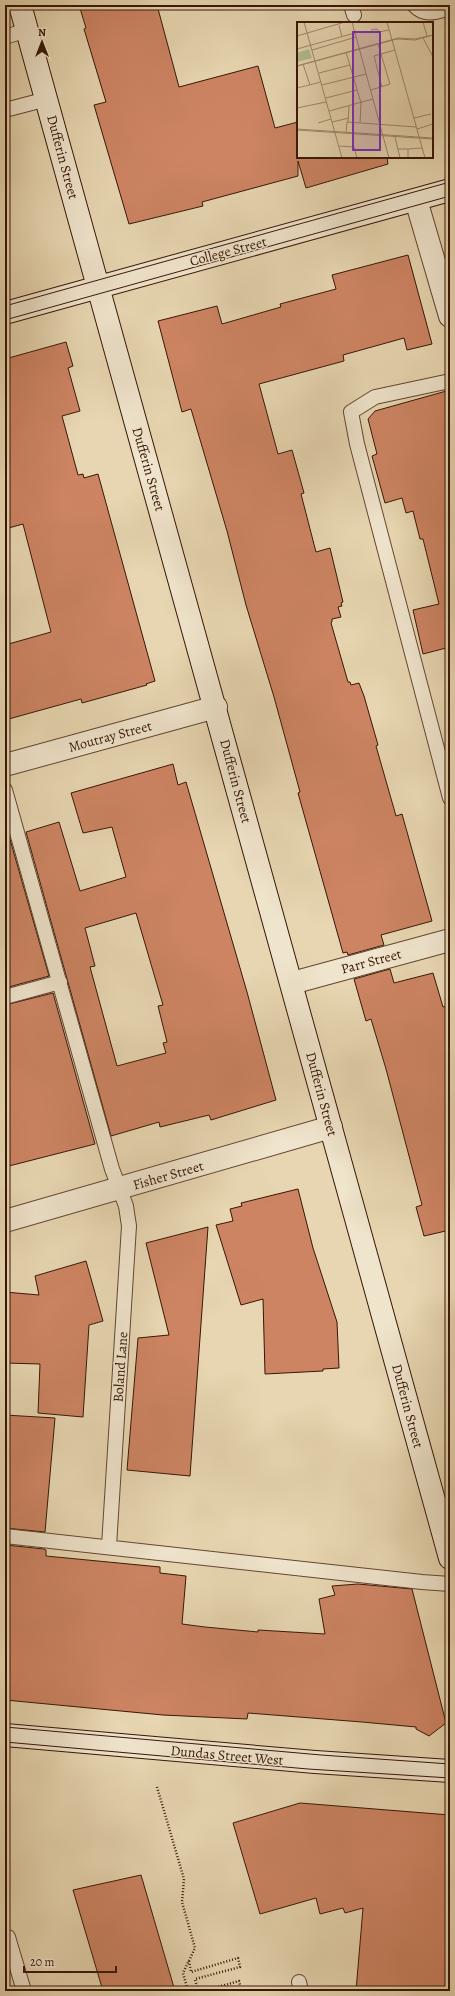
<svg xmlns="http://www.w3.org/2000/svg" width="455" height="1996" viewBox="0 0 455 1996" font-family="Alegreya,serif">
<style>
.building{fill:#cd8463;stroke:#371607;fill-rule:evenodd}
.lines{fill:none;stroke-linecap:round;stroke-linejoin:round}
.service-casing{stroke:#634632;stroke-width:16}
.minor-casing{stroke:#634632;stroke-width:24}
.secondary-casing{stroke:#371607;stroke-width:24}
.path{stroke:#371607;stroke-width:2.5;stroke-dasharray:1 2;stroke-linecap:butt}
.service{stroke:#efe4cc;stroke-width:14}
.minor{stroke:#efe4cc;stroke-width:22}
.secondary{stroke:#efe4cc;stroke-width:22}
.tram{stroke:#371607;stroke-width:1}
.labels{text-anchor:middle;stroke-width:3;stroke-linejoin:round;paint-order:stroke}
.street-label{font-size:14px;fill:#371607;stroke:#efe4cc}
.inset-road{fill:none;stroke:#a1896d;stroke-width:1}
.view{fill:#7b2cbf;fill-opacity:0.15;stroke:#7b2cbf;stroke-width:2}
.inset-edge{fill:none;stroke:#371607;stroke-width:2}
</style>
<rect width="100%" height="100%" fill="#e7d6b1"/>
<filter id="stains"><feTurbulence type="fractalNoise" baseFrequency=".005" numOctaves="4"/><feColorMatrix values="0 0 0 0 .2 0 0 0 0 .09 0 0 0 0 .02 0 0 0 .5 -.17"/></filter>
<radialGradient id="worn" r=".72"><stop offset=".6" stop-color="#630" stop-opacity="0"/><stop offset="1" stop-color="#630" stop-opacity=".3"/></radialGradient>
<path class="building" d="M 79,5 L 157,5 L 179,87 L 258,66 L 275,128 L 298,122 L 298,157 L 387,157 L 388,164 L 306,188 L 298,161 L 298,176 L 202,202 L 203,206 L 129,224 L 94,105 L 106,102 L 84,29 L 86,28 Z
M 408,255 L 432,344 L 407,350 L 404,338 L 343,355 L 344,361 L 259,384 L 278,454 L 292,450 L 304,493 L 301,494 L 316,552 L 330,548 L 343,602 L 341,603 L 342,606 L 338,607 L 341,617 L 332,619 L 332,622 L 331,623 L 348,682 L 350,682 L 351,685 L 359,683 L 364,696 L 378,745 L 376,746 L 396,816 L 402,814 L 432,921 L 381,935 L 384,945 L 348,955 L 347,952 L 343,953 L 298,793 L 300,792 L 274,697 L 246,605 L 227,531 L 191,409 L 182,412 L 158,321 L 217,306 L 222,324 L 281,307 L 280,304 L 336,289 L 332,275 Z
M 66,342 L 73,366 L 68,368 L 80,411 L 62,416 L 78,475 L 83,474 L 84,478 L 98,474 L 155,681 L 146,684 L 147,685 L 82,703 L 81,699 L 5,720 L 5,645 L 51,632 L 23,524 L 5,529 L 5,359 Z
M 450,390 L 450,647 L 423,654 L 413,610 L 439,604 L 423,539 L 420,539 L 413,511 L 406,513 L 402,498 L 385,503 L 372,456 L 377,454 L 368,419 L 375,411 Z
M 173,764 L 178,785 L 186,782 L 247,992 L 276,1100 L 211,1120 L 209,1115 L 160,1127 L 159,1122 L 111,1136 L 26,832 L 59,822 L 80,891 L 126,877 L 112,827 L 83,833 L 71,793 ZM 136,913 L 163,1005 L 158,1006 L 167,1042 L 163,1043 L 166,1053 L 117,1066 L 90,967 L 95,966 L 85,928 Z
M 9,836 L 49,976 L 5,988 L 5,837 Z
M 390,969 L 394,983 L 433,973 L 443,1007 L 450,1005 L 450,1230 L 424,1236 L 416,1207 L 422,1205 L 386,1069 L 371,1019 L 366,1021 L 354,979 Z
M 53,993 L 95,1144 L 5,1167 L 5,1005 Z
M 298,1189 L 313,1248 L 337,1322 L 339,1368 L 323,1369 L 323,1371 L 265,1374 L 263,1299 L 241,1305 L 216,1225 L 233,1221 L 230,1209 L 242,1206 L 241,1203 Z
M 208,1227 L 190,1476 L 127,1470 L 138,1338 L 169,1335 L 146,1243 Z
M 86,1261 L 103,1321 L 89,1325 L 83,1417 L 38,1413 L 40,1364 L 5,1363 L 5,1292 L 39,1295 L 35,1276 Z
M 5,1415 L 55,1418 L 45,1532 L 5,1528 Z
M 5,1545 L 44,1549 L 46,1550 L 46,1556 L 160,1567 L 160,1573 L 186,1576 L 182,1624 L 205,1627 L 258,1632 L 258,1630 L 325,1634 L 319,1599 L 335,1595 L 332,1586 L 358,1584 L 412,1589 L 446,1723 L 429,1736 L 416,1729 L 416,1727 L 362,1722 L 248,1713 L 247,1719 L 163,1715 L 5,1700 Z
M 300,1803 L 450,1815 L 450,1991 L 356,1991 L 363,1908 L 345,1913 L 343,1908 L 320,1914 L 316,1898 L 260,1914 L 233,1823 Z
M 141,1875 L 175,1991 L 103,1991 L 73,1890 Z"/>
<g class="lines">
<g class="service-casing">
<path id="service" d="M 351,5 L 354,15
M 414,5 C 425,17 436,12 450,8
M 5,37 L 27,30
M 5,110 L 47,99
M 450,381 L 375,397 L 351,412 L 357,444 L 450,798
M 5,790 L 112,1169 L 126,1206 L 129,1226 L 109,1546
M 5,997 L 60,982
M 5,1536 L 422,1582 L 450,1584
M 5,1936 L 8,1937 L 24,1991
M 299,1982 L 301,1991"/>
</g>
<g class="minor-casing">
<path id="minor" d="M 416,200 L 450,316
M 5,765 L 216,707
M 292,983 L 450,940
M 5,1221 L 331,1127"/>
</g>
<g class="secondary-casing">
<path id="secondary" d="M 20,5 L 450,1558
M 5,313 L 450,190
M 5,1735 L 315,1762 L 450,1771"/>
</g>
<path class="path" d="M 157,1787 L 184,1879 L 182,1902 L 195,1948 L 183,1973 L 188,1991
M 189,1961 L 191,1972 L 238,1958 L 240,1967 L 195,1979 L 198,1991
M 204,1991 L 239,1981 L 241,1989 L 235,1991"/>
<use href="#service" class="service"/>
<use href="#minor" class="minor"/>
<use href="#secondary" class="secondary"/>
<path class="tram" d="M 5,306 L 450,182
M 5,320 L 450,196
M 5,1727 L 321,1755 L 450,1764
M 5,1742 L 308,1769 L 450,1778"/>
</g>
<g class="labels">
<g class="street-label">
<text transform="translate(63 157) rotate(75)" y="5">Dufferin Street</text>
<text transform="translate(228 251) rotate(-15)" y="5">College Street</text>
<text transform="translate(149 469) rotate(74)" y="5">Dufferin Street</text>
<text transform="translate(110 736) rotate(-15)" y="5">Moutray Street</text>
<text transform="translate(236 781) rotate(75)" y="5">Dufferin Street</text>
<text transform="translate(371 961) rotate(-15)" y="5">Parr Street</text>
<text transform="translate(322 1094) rotate(75)" y="5">Dufferin Street</text>
<text transform="translate(168 1175) rotate(-16)" y="5">Fisher Street</text>
<text transform="translate(120 1367) rotate(-86)" y="5">Boland Lane</text>
<text transform="translate(408 1406) rotate(75)" y="5">Dufferin Street</text>
<text transform="translate(227 1755) rotate(5)" y="5">Dundas Street West</text>
</g>
</g>
<g transform="translate(297 22)">
<rect width="136" height="136" fill="#e7d6b1"/>
<path d="M 12,27 L 15,36 L 0,40 L 0,31 Z" fill="#b1bf8f"/>
<path class="inset-road" d="M 7,0 L 45,136M 55,0 L 92,136M 90,0 L 128,136M 126,0 L 130,14M 42,3 L 45,15M 74,8 L 80,7 L 82,10 L 92,8M 0,14 L 48,0M 126,16 L 136,35M 0,27 L 58,11M 15,28 L 59,15M 49,30 L 64,81 L 63,101M 6,42 L 13,63M 0,44 L 101,16 L 118,17 L 136,13M 0,44 L 100,17 L 118,18 L 136,13M 22,51 L 53,43M 25,63 L 69,52M 85,65 L 77,34 L 98,28M 0,66 L 24,60M 74,68 L 93,62 L 81,22M 29,76 L 60,68M 0,86 L 29,80M 32,89 L 76,77M 117,96 L 134,92M 35,100 L 52,96M 51,100 L 52,84M 21,101 L 34,97M 0,107 L 136,116M 120,107 L 136,102M 0,108 L 136,117M 49,111 L 50,100 L 119,105M 98,115 L 103,136M 42,124 L 57,125 L 60,136M 101,127 L 111,127 L 111,136M 111,127 L 125,126"/>
<path class="view" d="M 56,10 L 83,10 L 83,128 L 56,128 Z"/>
<rect width="136" height="136" class="inset-edge"/>
</g>
<rect width="455" height="1996" fill="none" stroke="#e7d6b1" stroke-width="20"/>
<rect x="6" y="6" width="443" height="1984" fill="none" stroke="#371607" stroke-width="2"/>
<rect x="10" y="10" width="435" height="1976" fill="none" stroke="#371607"/>
<g transform="translate(42 42)" stroke="#efe4cc" stroke-width="3" paint-order="stroke">
<path d="M0-3L7 15L0 10L-7 15Z" fill="#371607"/>
<text y="-6" font-size="11" font-weight="bold" text-anchor="middle" fill="#371607">N</text>
</g>
<path d="M24 1966v6h92v-6" fill="none" stroke="#371607" stroke-width="2"/>
<text x="30" y="1966" font-size="12" fill="#371607" stroke="#efe4cc" stroke-width="3" paint-order="stroke">20 m</text>
<rect width="100%" height="100%" filter="url(#stains)"/>
<rect width="100%" height="100%" fill="url(#worn)"/>
</svg>
